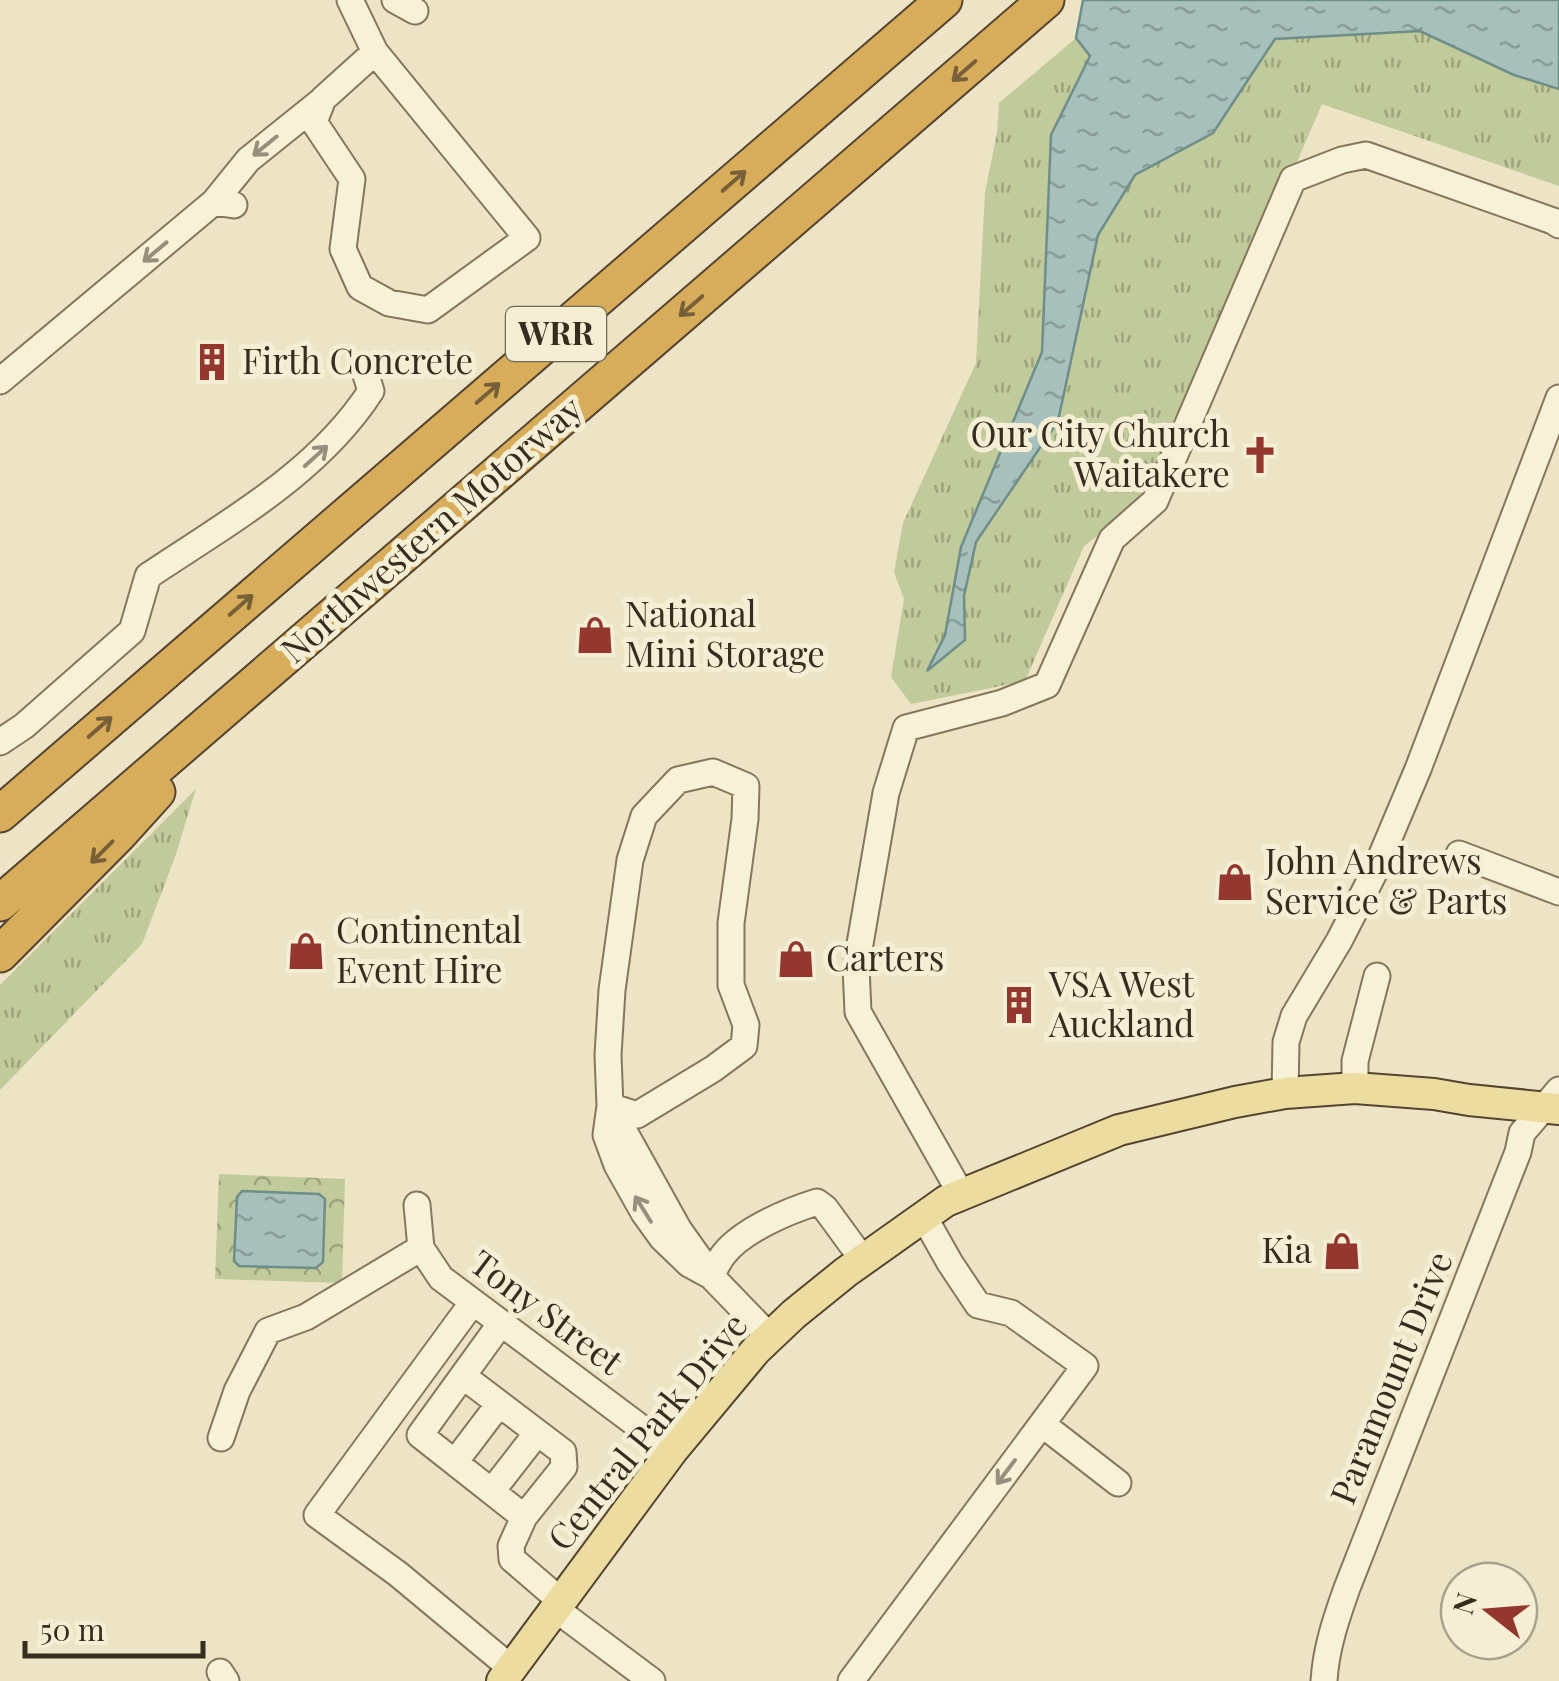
<svg xmlns="http://www.w3.org/2000/svg" width="1559" height="1681" viewBox="0 0 1559 1681" font-family="'Playfair Display',serif">
<style>
.grass{fill:url(#grass-tufts)}
.park{fill:url(#park-crowns)}
.water{fill:url(#water-ripples);stroke:#6e8e89;stroke-width:2.5}
.lines{fill:none;stroke-linecap:round;stroke-linejoin:round}
.minor-casing{stroke:#86765c;stroke-width:29}
.major-casing{stroke:#544430;stroke-width:34}
.highway-casing{stroke:#544430;stroke-width:39}
.minor{stroke:#f7f1d8;stroke-width:25}
.major{stroke:#eddc9f;stroke-width:30}
.highway{stroke:#d7ac5a;stroke-width:35}
.oneway{stroke:#776037}
.oneway2{stroke:#978f7c}
.labels{text-anchor:middle;stroke-width:10;stroke-linejoin:round;paint-order:stroke}
.shield{fill:#f4eed4;stroke:#706755;stroke-width:2.5}
.shield-label{font-size:32px;font-weight:bold;fill:#372d1f}
.poi-label{font-size:35px;fill:#372d1f;stroke:#f4eed4;text-anchor:start}
.street-label{font-size:35px;fill:#372d1f;stroke:#f4eed4}
</style>
<defs>
<pattern id="grass-tufts" width="24" height="20" patternUnits="userSpaceOnUse" patternTransform="scale(2.5)"><rect width="24" height="20" fill="#c0ca9a"/><path d="M3 7l-1-3M5 7V3M7 7l1-3M15 17l-1-3M17 17v-4M19 17l1-3" fill="none" stroke="#9da47d"/></pattern>
<pattern id="park-crowns" width="20" height="18" patternUnits="userSpaceOnUse" patternTransform="scale(2.5)"><rect width="20" height="18" fill="#c0ca9a"/><path d="M2 6a3 3 0 1 1 6 0M12 15a3 3 0 1 1 6 0" fill="none" stroke="#9da47d"/></pattern>
<pattern id="water-ripples" width="26" height="14" patternUnits="userSpaceOnUse" patternTransform="scale(2.5)"><rect width="26" height="14" fill="#a7c0bb"/><path d="M2 4q2-2 4 0t4 0M15 11q2-2 4 0t4 0" fill="none" stroke="#899c97"/></pattern>
</defs>
<rect width="100%" height="100%" fill="#ece4c5"/>
<path class="grass" d="M 1420,31 L 1514,75 L 1559,89 L 1559,186 L 1322,104 L 1153,495 L 1084,546 L 1025,681 L 911,704 L 891,677 L 904,599 L 894,572 L 903,523 L 976,363 L 985,192 L 997,133 L 999,103 L 1076,38 L 1090,55 L 1051,136 L 1042,352 L 961,547 L 945,635 L 929,669 L 965,640 L 964,596 L 976,542 L 1058,421 L 1098,235 L 1135,175 L 1213,133 L 1275,39 Z
M 196,789 L 175,857 L 142,944 L 0,1090 L 0,985 Z"/>
<path class="park" d="M 219,1174 L 345,1179 L 342,1283 L 215,1279 Z"/>
<path class="water" d="M 1083,0 L 1559,0 L 1559,89 L 1514,75 L 1420,31 L 1275,39 L 1213,133 L 1135,175 L 1098,235 L 1058,421 L 976,542 L 964,596 L 965,640 L 927,671 L 945,635 L 961,547 L 1042,352 L 1051,135 L 1090,56 L 1076,38 Z
M 242,1191 L 319,1194 L 325,1199 L 323,1262 L 316,1268 L 239,1266 L 234,1261 L 237,1197 Z"/>
<g class="lines">
<g class="minor-casing">
<path id="minor" d="M 350,0 L 375,52 L 527,238 L 428,310 L 389,303 L 360,287 L 343,249 L 352,179 L 314,122 L 323,99 L 375,52
M 395,0 L 415,11
M 214,202 L 248,160 L 320,102
M 0,381 L 214,202 L 234,205
M 0,742 L 24,726 L 132,631 L 148,576 C 227,523 318,473 371,391 L 366,375
M 1459,854 L 1559,892
M 1355,1088 L 1355,1061 L 1377,976
M 1285,1093 L 1286,1042 L 1294,1016 L 1339,941 L 1375,871 L 1418,769 L 1559,398
M 610,1106 L 637,1115 L 713,1069 L 744,1046 L 746,1025 L 731,985 L 731,923 L 745,819 L 746,786 L 713,772 L 678,780 L 644,816 L 630,860 L 612,990 L 608,1055 L 610,1106 L 606,1135 L 617,1165 L 644,1213 L 662,1238 L 689,1264 L 711,1276
M 610,1106 L 679,1230 L 701,1261
M 961,1194 L 858,1012 L 856,967 L 886,793 L 906,728 L 1002,703 L 1047,685 L 1112,539 L 1155,501 L 1293,179 L 1342,160 L 1366,155 L 1553,221 L 1559,225
M 417,1205 L 421,1248 L 441,1278 L 672,1451
M 473,1302 L 317,1515 L 398,1574 L 511,1668
M 770,1337 L 711,1276 C 715,1269 719,1260 724,1254 C 743,1230 788,1211 817,1202 L 825,1208 L 863,1260
M 463,1376 L 563,1452 L 564,1467 L 524,1517 L 420,1435 L 501,1323
M 1042,1424 L 1118,1483
M 221,1438 L 237,1391 L 268,1331 L 306,1317 L 421,1248
M 455,1462 L 499,1404
M 492,1491 L 537,1433
M 524,1517 L 511,1546 L 512,1559 L 562,1602
M 557,1610 L 652,1681
M 220,1672 L 226,1681
M 851,1681 L 1085,1366 L 1011,1313 L 978,1305 L 950,1263 L 924,1217
M 1324,1681 C 1326,1648 1336,1619 1347,1588 L 1518,1152 L 1522,1133 L 1559,1090"/>
</g>
<g class="major-casing">
<path id="major" d="M 502,1681 L 672,1451 L 756,1350 L 794,1314 L 846,1272 L 946,1201 L 1119,1130 L 1235,1102 L 1285,1093 L 1355,1088 L 1434,1094 L 1469,1100 L 1559,1109"/>
</g>
<g class="highway-casing">
<path id="highway" d="M 0,814 L 944,0
M 0,903 L 1046,0
M 0,954 L 119,834 L 157,792"/>
</g>
<use href="#minor" class="minor"/>
<use href="#major" class="major"/>
<use href="#highway" class="highway"/>
</g>
<defs><path id="oneway-shaft" d="M-6 0H5M1.5-3L5.5 0L1.5 3" fill="none" stroke-width="1.6" stroke-linecap="round" stroke-linejoin="round" transform="scale(2.5)"/></defs>
<g class="oneway">
<use href="#oneway-shaft" transform="translate(964 71) rotate(139)"/>
<use href="#oneway-shaft" transform="translate(734 181) rotate(-41)"/>
<use href="#oneway-shaft" transform="translate(691 306) rotate(139)"/>
<use href="#oneway-shaft" transform="translate(488 393) rotate(-41)"/>
<use href="#oneway-shaft" transform="translate(241 605) rotate(-41)"/>
<use href="#oneway-shaft" transform="translate(100 727) rotate(-41)"/>
<use href="#oneway-shaft" transform="translate(102 852) rotate(135)"/>
</g>
<g class="oneway2">
<use href="#oneway-shaft" transform="translate(265 146) rotate(141)"/>
<use href="#oneway-shaft" transform="translate(155 252) rotate(140)"/>
<use href="#oneway-shaft" transform="translate(316 456) rotate(-42)"/>
<use href="#oneway-shaft" transform="translate(643 1209) rotate(-122)"/>
<use href="#oneway-shaft" transform="translate(1006 1472) rotate(127)"/>
</g>
<defs>
<g id="building-bare" transform="scale(3)"><path d="M-4-6H4V6H1V3H-1V6H-4ZM-2.5-4.3h1.7v1.8h-1.7ZM.8-4.3h1.7v1.8H.8ZM-2.5-1h1.7V.8h-1.7ZM.8-1h1.7V.8H.8Z" fill="#93372f" stroke="#f4eed4" stroke-width="2.5" paint-order="stroke"/></g>
<g id="church-bare" transform="scale(3)"><path d="M-1.2-6h2.4v3.5h3.3v2.4h-3.3V6h-2.4V-.1h-3.3v-2.4h3.3Z" fill="#93372f" stroke="#f4eed4" stroke-width="2.5" paint-order="stroke"/></g>
<g id="shop-bare" transform="scale(3)"><path d="M-5-2.5h2.3a2.7 3.5 0 0 1 5.4 0H5L5.5 6h-11ZM-1.5-2.5h3a1.5 2.3 0 0 0-3 0Z" fill="#93372f" stroke="#f4eed4" stroke-width="2.5" paint-order="stroke"/></g>
</defs>
<g fill-rule="evenodd">
<use href="#building-bare" x="212" y="362"/>
<use href="#church-bare" x="1260" y="455"/>
<use href="#shop-bare" x="595" y="635"/>
<use href="#shop-bare" x="1235" y="882"/>
<use href="#shop-bare" x="306" y="951"/>
<use href="#shop-bare" x="796" y="959"/>
<use href="#building-bare" x="1019" y="1005"/>
<use href="#shop-bare" x="1342" y="1251"/>
</g>
<g class="labels">
<rect class="shield" x="506" y="307" width="100" height="54" rx="8"/>
<g class="shield-label">
<text x="556" y="345">WRR</text>
</g>
<g class="poi-label">
<text x="242" y="374">Firth Concrete</text>
<text x="1230" y="447" text-anchor="end">Our City Church<tspan x="1230" dy="40">Waitakere</tspan></text>
<text x="625" y="627">National<tspan x="625" dy="40">Mini Storage</tspan></text>
<text x="1265" y="874">John Andrews<tspan x="1265" dy="40">Service &amp; Parts</tspan></text>
<text x="336" y="943">Continental<tspan x="336" dy="40">Event Hire</tspan></text>
<text x="826" y="971">Carters</text>
<text x="1049" y="997">VSA West<tspan x="1049" dy="40">Auckland</tspan></text>
<text x="1312" y="1263" text-anchor="end">Kia</text>
</g>
<g class="street-label">
<text transform="translate(432 530) rotate(-41)" y="12">Northwestern Motorway</text>
<text transform="translate(546 1313) rotate(37)" y="12">Tony Street</text>
<text transform="translate(1392 1378) rotate(-68)" y="12">Paramount Drive</text>
<text transform="translate(648 1432) rotate(-51)" y="12">Central Park Drive</text>
</g>
</g>
<g transform="translate(1489 1611) rotate(287)"><circle r="48" fill="#f4eed4" stroke="#a8a18c" stroke-width="2.5"/>
<path d="M0-8L18 38L0 25L-18 38Z" fill="#93372f"/>
<text y="-15" font-size="28" font-weight="bold" text-anchor="middle" fill="#372d1f">N</text>
</g>
<path d="M25 1641v15h178v-15" fill="none" stroke="#372d1f" stroke-width="5"/>
<text x="40" y="1641" font-size="30" fill="#372d1f" stroke="#f4eed4" stroke-width="8" paint-order="stroke">50 m</text>
</svg>
